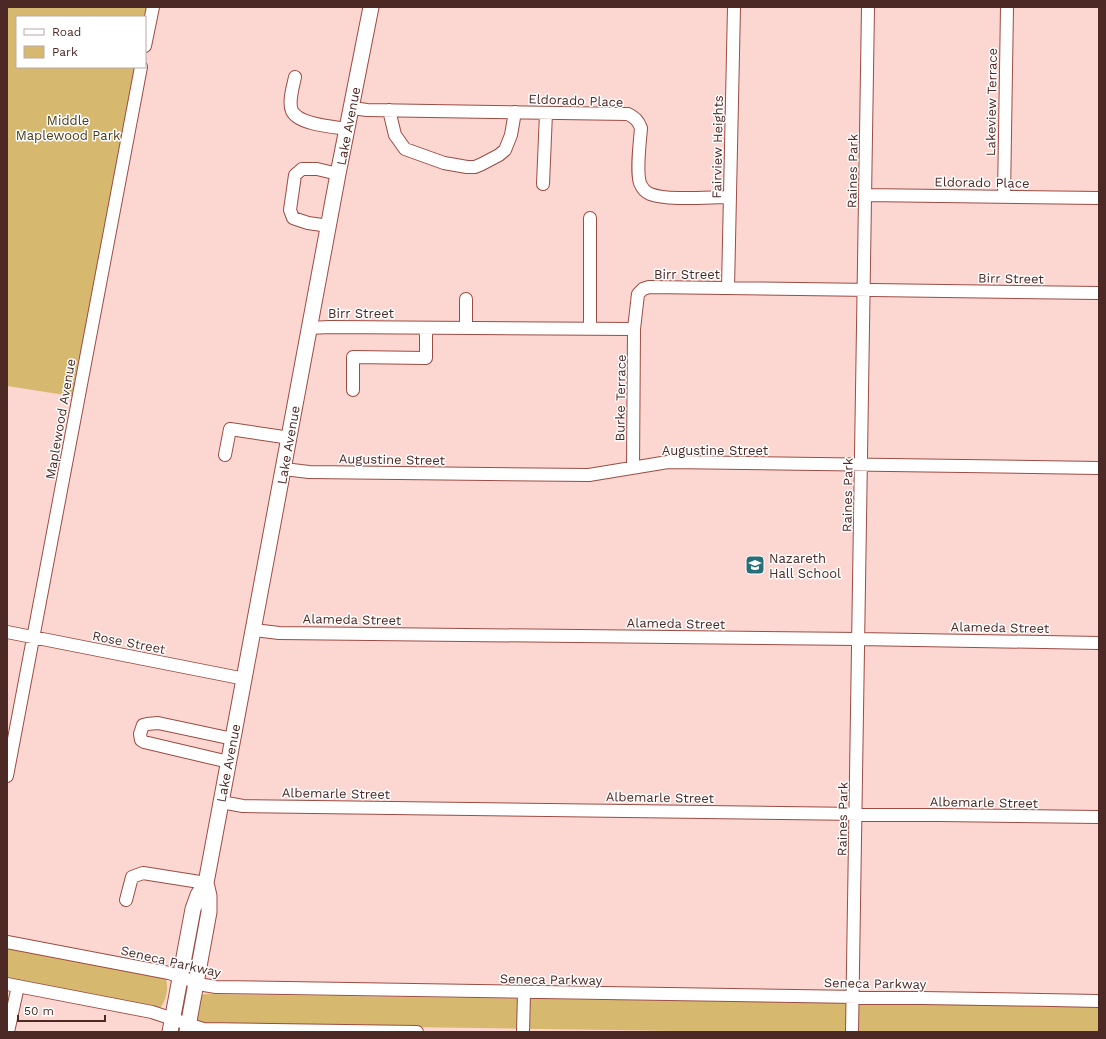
<svg xmlns="http://www.w3.org/2000/svg" width="1106" height="1039" viewBox="0 0 1106 1039" font-family="'Work Sans',sans-serif">
<style>
.green{fill:#d6b86e}
.lines{fill:none;stroke-linecap:round;stroke-linejoin:round}
.minor-casing{stroke:#9c4c43;stroke-width:14}
.major-casing{stroke:#9c4c43;stroke-width:17}
.minor{stroke:#fff;stroke-width:12}
.major{stroke:#fff;stroke-width:15}
.labels{text-anchor:middle;stroke-width:3;stroke-linejoin:round;paint-order:stroke}
.street-label{font-size:13px;fill:#4d2925;stroke:#fff}
.park-label{font-size:13px;fill:#4a3d1b;stroke:#fff}
.poi-label{font-size:13px;fill:#4d2925;stroke:#fff;text-anchor:start}
</style>
<rect width="100%" height="100%" fill="#fcd6d0"/>
<path class="green" d="M 7,7 L 153,7 L 145,17 L 17,17 L 17,67 L 142,67 L 78,397 L 7,386 Z
M 7,948 L 166,979 C 169,988 166,1001 160,1008 L 151,1008 L 7,980 Z
M 206,994 L 1099,1007 L 1099,1032 L 747,1032 L 208,1024 L 199,1023 L 196,1019 L 200,995 Z"/>
<g class="lines">
<g class="minor-casing">
<path id="minor" d="M 145,46 L 153,7
M 295,77 C 293,87 288,102 292,111 C 299,125 334,127 348,129
M 352,108 L 367,110 L 628,114 C 635,118 638,120 641,128 C 640,142 636,171 640,183 C 642,188 645,192 650,194 C 668,201 709,197 730,197
M 389,110 L 395,135 L 405,149 L 444,163 L 467,167 L 475,167 L 482,164 L 499,155 L 505,150 L 511,135 L 515,112
M 543,184 L 546,113
M 865,195 L 1099,198
M 1004,197 L 1007,7
M 590,218 L 590,329
M 329,226 L 308,223 L 293,218 L 290,210 L 295,175 L 302,169 L 317,169 L 338,174
M 728,288 L 734,7
M 466,299 L 466,328
M 309,328 L 330,327 L 634,329
M 353,390 L 353,357 L 426,358 L 426,328
M 225,455 L 230,429 L 290,438
M 633,467 L 634,329 L 638,294 L 643,289 L 649,287 L 1099,293
M 284,469 L 309,472 L 589,475 L 668,462 L 1099,468
M 254,630 L 279,633 L 858,639 L 1099,643
M 7,632 L 245,679
M 229,762 L 144,742 L 141,740 L 140,734 L 143,725 L 147,724 L 158,723 L 233,739
M 7,776 L 141,67
M 221,802 L 243,806 L 1099,817
M 126,900 L 132,877 L 143,873 L 206,883
M 7,942 L 169,973 L 204,985 L 216,987 C 511,993 805,995 1099,1001
M 7,984 L 152,1012 L 203,1029 L 417,1032
M 8,1032 L 18,986
M 523,1032 L 524,993
M 852,1032 L 868,7"/>
</g>
<g class="major-casing">
<path id="major" d="M 170,1032 L 193,909 L 198,895 L 206,883
M 187,1032 L 209,912 L 209,896 L 206,883 L 338,174 L 371,7"/>
</g>
<use href="#minor" class="minor"/>
<use href="#major" class="major"/>
</g>
<defs>
<g id="school-square" transform="scale(1)"><rect x="-9" y="-9" width="18" height="18" rx="4" fill="#266f79" stroke="#fff"/><path d="M0-5L7-2L0 1L-7-2ZM-4 1L0 2.5L4 1V4Q0 6-4 4Z" fill="#fff"/></g>
</defs>
<g fill-rule="evenodd">
<use href="#school-square" x="755" y="565"/>
</g>
<g class="labels">
<g class="street-label">
<text transform="translate(576 100) rotate(2)" y="5">Eldorado Place</text>
<text transform="translate(991 102) rotate(-89)" y="5">Lakeview Terrace</text>
<text transform="translate(348 126) rotate(-79)" y="5">Lake Avenue</text>
<text transform="translate(717 147) rotate(-89)" y="5">Fairview Heights</text>
<text transform="translate(852 171) rotate(-89)" y="5">Raines Park</text>
<text transform="translate(982 182) rotate(1)" y="5">Eldorado Place</text>
<text x="687" y="279">Birr Street</text>
<text transform="translate(1011 278) rotate(1)" y="5">Birr Street</text>
<text x="361" y="318">Birr Street</text>
<text transform="translate(620 398) rotate(-89)" y="5">Burke Terrace</text>
<text transform="translate(60 419) rotate(-80)" y="5">Maplewood Avenue</text>
<text transform="translate(288 445) rotate(-80)" y="5">Lake Avenue</text>
<text x="715" y="455">Augustine Street</text>
<text transform="translate(392 459) rotate(1)" y="5">Augustine Street</text>
<text transform="translate(847 495) rotate(-89)" y="5">Raines Park</text>
<text transform="translate(352 619) rotate(1)" y="5">Alameda Street</text>
<text transform="translate(676 623) rotate(1)" y="5">Alameda Street</text>
<text transform="translate(1000 627) rotate(1)" y="5">Alameda Street</text>
<text transform="translate(129 642) rotate(11)" y="5">Rose Street</text>
<text transform="translate(228 763) rotate(-79)" y="5">Lake Avenue</text>
<text transform="translate(336 793) rotate(1)" y="5">Albemarle Street</text>
<text transform="translate(660 797) rotate(1)" y="5">Albemarle Street</text>
<text transform="translate(984 802) rotate(1)" y="5">Albemarle Street</text>
<text transform="translate(842 819) rotate(-89)" y="5">Raines Park</text>
<text transform="translate(171 961) rotate(13)" y="5">Seneca Parkway</text>
<text transform="translate(551 979) rotate(1)" y="5">Seneca Parkway</text>
<text transform="translate(875 983) rotate(1)" y="5">Seneca Parkway</text>
</g>
<g class="park-label">
<text x="68" y="125">Middle<tspan x="68" dy="15">Maplewood Park</tspan></text>
</g>
<g class="poi-label">
<text x="769" y="563">Nazareth<tspan x="769" dy="15">Hall School</tspan></text>
</g>
</g>
<rect width="1106" height="1039" fill="none" stroke="#4d2925" stroke-width="16"/>
<rect x="16" y="16" width="130" height="52" fill="#ffffff" stroke="#b8a9a8"/>
<rect x="24" y="29" width="20" height="6" fill="#ffffff" stroke="#b8a9a8"/>
<text x="52" y="36" font-size="12" fill="#4d2925">Road</text>
<rect x="24" y="46" width="20" height="12" fill="#d6b86e" stroke="#b8a9a8"/>
<text x="52" y="56" font-size="12" fill="#4d2925">Park</text>
<path d="M18 1015v6h87v-6" fill="none" stroke="#4d2925" stroke-width="2"/>
<text x="24" y="1015" font-size="12" fill="#4d2925" stroke="#ffffff" stroke-width="3" paint-order="stroke">50 m</text>
</svg>
